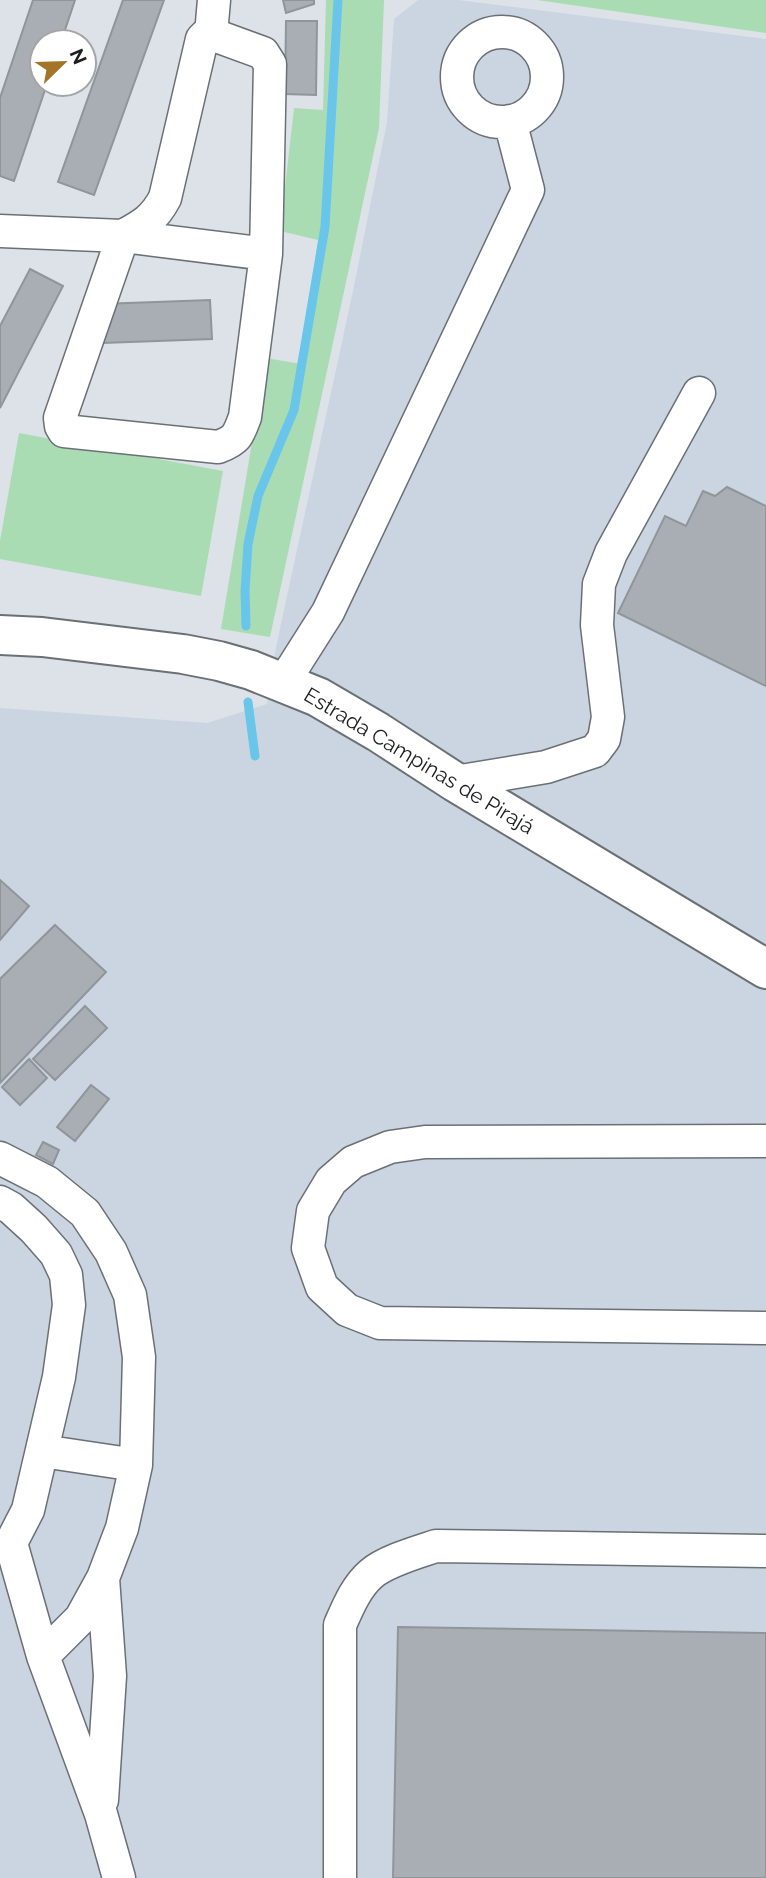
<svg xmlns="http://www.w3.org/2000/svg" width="766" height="1878" viewBox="0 0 766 1878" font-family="Raleway,sans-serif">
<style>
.built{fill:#cad5e1}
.green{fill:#aadcb4}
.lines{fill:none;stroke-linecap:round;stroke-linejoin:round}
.stream{stroke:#6ac5eb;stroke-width:9}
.building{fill:#a9aeb4;stroke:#90959a;stroke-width:2}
.minor-casing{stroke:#6b7075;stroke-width:35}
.major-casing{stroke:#6b7075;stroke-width:42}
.minor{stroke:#fff;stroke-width:32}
.major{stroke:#fff;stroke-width:38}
.labels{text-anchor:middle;stroke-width:5;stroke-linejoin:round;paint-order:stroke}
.street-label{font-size:21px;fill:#1c1e20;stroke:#fff}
</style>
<rect width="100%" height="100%" fill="#dce2e8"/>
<path class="built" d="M 418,0 L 458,0 L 766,39 L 766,1878 L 0,1878 L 0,708 L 207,723 L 267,704 L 276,647 L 353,291 L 387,122 L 394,19 Z"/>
<path class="green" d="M 326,0 L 384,0 L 379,128 L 270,637 L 221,629 L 266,358 L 301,364 L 318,240 L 280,231 L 294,108 L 323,110 Z
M 537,0 L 766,0 L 766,33 Z
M 19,433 L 223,471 L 201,596 L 0,559 L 0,541 Z"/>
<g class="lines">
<path class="stream" d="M 246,626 L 245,591 L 248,544 L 258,496 L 294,410 L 325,227 L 338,0
M 248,702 L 255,756"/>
</g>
<path class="building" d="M 33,0 L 75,0 L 61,42 L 42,42 L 42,84 L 47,84 L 14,181 L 0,176 L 0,98 Z
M 123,0 L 164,0 L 94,195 L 58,182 Z
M 283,0 L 314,0 L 314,4 L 286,13 Z
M 286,21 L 317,21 L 316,95 L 285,94 Z
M 30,269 L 63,286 L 0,408 L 0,326 Z
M 210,300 L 212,339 L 103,343 L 101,304 Z
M 727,487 L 766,506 L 766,686 L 618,613 L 665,516 L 686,526 L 703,491 L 715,496 Z
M 0,880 L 29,906 L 0,940 Z
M 55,925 L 106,972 L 0,1083 L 0,979 Z
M 85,1006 L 107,1028 L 55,1080 L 33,1059 Z
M 29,1059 L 47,1078 L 20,1105 L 2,1087 Z
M 91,1085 L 109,1099 L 75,1141 L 57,1127 Z
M 43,1142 L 59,1150 L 53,1164 L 36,1155 Z
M 398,1627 L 766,1633 L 766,1878 L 393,1878 Z"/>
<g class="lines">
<g class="minor-casing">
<path id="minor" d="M457 77a45 45 0 1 1 90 0a45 45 0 1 1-90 0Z
M 211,34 L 263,53 L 270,64 L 266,254 L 245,417 C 238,436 237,440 218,447 L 64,431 L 61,426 L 60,418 L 123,236 C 143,225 154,219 165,198 L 202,39 L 206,35 Z
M 211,34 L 214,0
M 0,231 L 123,236 L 266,254
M 283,683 L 328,612 L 528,190 L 510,121
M 455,782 L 546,767 L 595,751 L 604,739 L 608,717 L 597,625 L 599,584 L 611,553 L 699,393
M 766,1141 L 425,1142 L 390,1147 L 353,1162 L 331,1181 L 313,1211 L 308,1248 L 322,1287 L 347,1310 L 380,1323 L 766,1328
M 0,1158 L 47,1182 L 85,1213 L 111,1252 L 130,1295 L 139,1357 L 136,1465 L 122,1528 L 103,1578 L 81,1618 L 43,1656
M 0,1202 L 11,1208 L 34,1229 L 56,1254 L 66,1275 L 69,1305 L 59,1377 L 28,1510 L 11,1543 L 43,1656 L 101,1814 L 119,1878
M 42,1451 L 136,1465
M 102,1800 L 110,1676 L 103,1578
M 340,1878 L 340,1625 C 348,1607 356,1587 371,1574 C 386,1561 418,1552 436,1546 L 766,1551"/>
</g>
<g class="major-casing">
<path id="major" d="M 0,635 L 42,637 L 183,654 L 219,661 L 251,670 L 318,697 L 378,732 L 455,782 L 766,969"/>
</g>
<use href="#minor" class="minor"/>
<use href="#major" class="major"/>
</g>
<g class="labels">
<g class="street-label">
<text transform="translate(419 761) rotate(31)" y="7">Estrada Campinas de Pirajá</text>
</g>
</g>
<g transform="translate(63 63) rotate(67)"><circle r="33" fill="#ffffff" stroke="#a4a5a6" stroke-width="2"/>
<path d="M0-5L12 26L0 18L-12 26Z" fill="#a47428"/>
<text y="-10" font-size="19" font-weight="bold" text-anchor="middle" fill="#1c1e20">N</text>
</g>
</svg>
